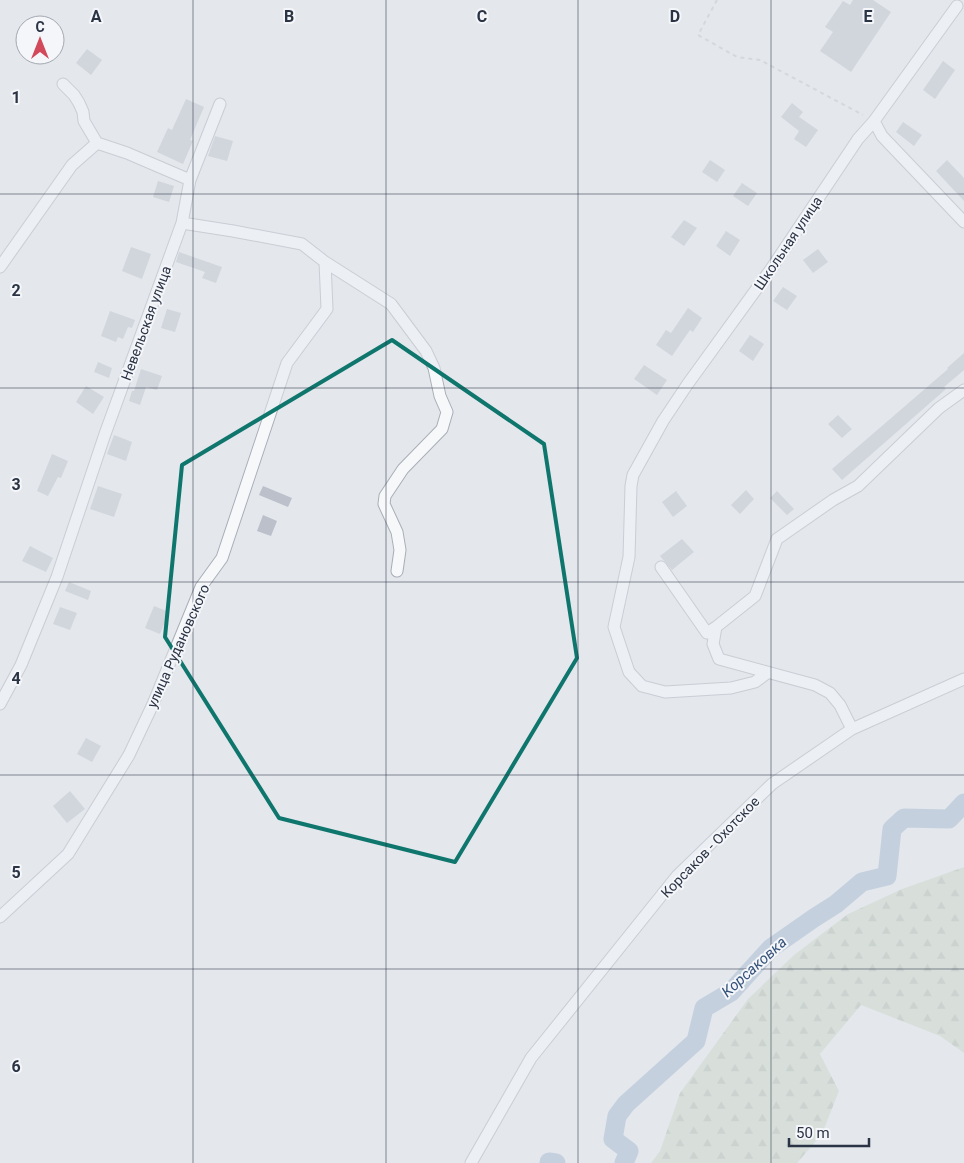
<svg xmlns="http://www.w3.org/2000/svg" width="964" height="1163" viewBox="0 0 964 1163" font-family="Roboto,sans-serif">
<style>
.forest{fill:url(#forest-firs)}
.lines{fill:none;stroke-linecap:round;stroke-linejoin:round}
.river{stroke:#9fb4cc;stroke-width:19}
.building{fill:#bbc0ca}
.minor-casing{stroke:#a9aeb7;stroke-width:13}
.path{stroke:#c2c5cb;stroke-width:2;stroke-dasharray:4 4;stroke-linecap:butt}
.minor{stroke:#f7f8fa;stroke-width:11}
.marked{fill:none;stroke:#0f766e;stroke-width:4;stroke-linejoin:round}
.grid{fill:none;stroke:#2b3445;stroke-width:1;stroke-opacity:0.55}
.labels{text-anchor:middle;stroke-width:4;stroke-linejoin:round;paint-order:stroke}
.street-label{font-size:14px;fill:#2b3445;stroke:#f4f6f9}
.water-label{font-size:15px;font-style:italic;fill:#34527a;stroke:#f4f6f9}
.grid-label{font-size:16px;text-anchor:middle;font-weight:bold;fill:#2b3445;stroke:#f4f6f9;stroke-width:4;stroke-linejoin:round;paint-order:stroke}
</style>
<defs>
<pattern id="forest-firs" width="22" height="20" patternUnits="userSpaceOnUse" patternTransform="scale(1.25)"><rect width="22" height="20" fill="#c9d6c5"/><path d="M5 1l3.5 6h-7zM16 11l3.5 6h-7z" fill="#adb8ab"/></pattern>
</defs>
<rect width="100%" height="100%" fill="#e4e7ec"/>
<path class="forest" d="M 964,867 L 964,1053 L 940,1036 L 861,1005 L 820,1054 L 839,1091 L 822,1134 L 797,1163 L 651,1163 L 660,1151 L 680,1093 L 748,999 L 794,955 L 848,914 L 902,889 Z"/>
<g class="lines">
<path class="river" d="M 549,1163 L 549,1162 L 556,1163
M 624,1163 L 629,1151 L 613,1139 L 617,1116 L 626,1104 L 696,1041 L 704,1008 L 731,992 L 771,948 L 814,918 L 836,904 L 862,882 L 887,876 L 892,829 L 904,818 L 949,819 L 964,803"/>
</g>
<path class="building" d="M 853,0 L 873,0 L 891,12 L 851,72 L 820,51 L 833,32 L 825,27 L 843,1 L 850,5 Z
M 87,49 L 102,60 L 91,75 L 76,63 Z
M 943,61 L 955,70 L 935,99 L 923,90 Z
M 186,99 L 204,107 L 190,140 L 193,141 L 183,164 L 157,152 L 168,128 L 172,130 Z
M 792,103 L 803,112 L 799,117 L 818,130 L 806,147 L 794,139 L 799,131 L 781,117 Z
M 903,122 L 922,135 L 914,146 L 896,132 Z
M 215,136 L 233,141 L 227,161 L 208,156 Z
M 710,160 L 725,170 L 717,182 L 702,172 Z
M 947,160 L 964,178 L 964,201 L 936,171 Z
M 158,181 L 174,186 L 169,202 L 153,197 Z
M 742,183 L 757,193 L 748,206 L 733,196 Z
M 684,220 L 697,228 L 684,246 L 671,237 Z
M 726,231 L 740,240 L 730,256 L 716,246 Z
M 131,247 L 151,254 L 142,279 L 122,271 Z
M 818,249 L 828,262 L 813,273 L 803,260 Z
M 179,252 L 222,267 L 216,283 L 202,278 L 205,272 L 176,262 Z
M 783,287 L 797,296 L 787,310 L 773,301 Z
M 688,308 L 702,318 L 693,332 L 690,330 L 672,356 L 656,345 L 666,330 L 671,333 Z
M 167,309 L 181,313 L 175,332 L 161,328 Z
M 110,311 L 135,320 L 132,328 L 128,327 L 123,339 L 118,337 L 116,342 L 101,336 Z
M 750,335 L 764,344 L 753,361 L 739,351 Z
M 964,353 L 964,370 L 944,387 L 946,389 L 842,480 L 832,469 L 948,369 L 947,368 Z
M 98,362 L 112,368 L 109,378 L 94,372 Z
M 644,365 L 667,380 L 657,395 L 634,379 Z
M 141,369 L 162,376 L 157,390 L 146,387 L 140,405 L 129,401 L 132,391 L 134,391 Z
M 86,386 L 104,397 L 93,414 L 76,402 Z
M 838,415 L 852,429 L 842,438 L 828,424 Z
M 114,435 L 132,442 L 126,461 L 107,454 Z
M 52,454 L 68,461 L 61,478 L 58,477 L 48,496 L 37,491 Z
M 98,486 L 122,494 L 114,517 L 90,509 Z
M 263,486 L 292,498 L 288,507 L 259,495 Z
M 746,490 L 754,499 L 740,514 L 731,505 Z
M 676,491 L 687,506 L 673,517 L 662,502 Z
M 777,491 L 794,509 L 787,515 L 770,498 Z
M 263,515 L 277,521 L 271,536 L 257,531 Z
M 682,539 L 694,552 L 672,570 L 660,556 Z
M 30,546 L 53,558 L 46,572 L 22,561 Z
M 69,582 L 91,591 L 88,600 L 65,591 Z
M 154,606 L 169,612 L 160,634 L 145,628 Z
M 60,607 L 77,613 L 70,630 L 53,624 Z
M 86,738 L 101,746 L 92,762 L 77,754 Z
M 70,791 L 85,809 L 67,823 L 53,806 Z"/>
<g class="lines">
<g class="minor-casing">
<path id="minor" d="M 63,84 L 74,95 L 79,103 L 83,112 L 84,121 L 97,143
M 874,121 L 882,136 L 964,222
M 190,180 L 220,104
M 182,223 L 233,231 L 302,244 L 325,262 L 391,304 L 426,351 L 434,368 L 440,396 L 447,412 L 442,429 L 403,469 L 385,496 L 384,504 L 397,532 L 400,550 L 397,571
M 0,267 L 72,165 L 97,143 L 127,153 L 190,180 L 182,223 L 105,434 L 57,577 L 21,665 L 0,704
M 661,567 L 707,633 L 716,627 L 713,644 L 719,659 L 815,685 L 830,693 L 840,705 L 852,729
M 716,627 L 755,596 L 777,539 L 833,500 L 858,486 L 939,408 L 964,390
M 767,673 L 755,682 L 731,688 L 665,692 L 642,686 L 629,672 L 614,627 L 629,557 L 631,486 L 633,475 L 663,421 L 687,385 L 771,269 L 858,139 L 874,121 L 957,6
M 0,917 L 68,854 L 129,755 L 153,704 L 201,587 L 222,558 L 287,363 L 327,309 L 325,262
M 471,1163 L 531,1058 L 677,876 L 772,784 L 852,729 L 964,679"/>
</g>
<path class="path" d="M 717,0 L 698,35 L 737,57 L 760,60 L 863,115"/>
<use href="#minor" class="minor"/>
</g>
<path d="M0 0H964V1163H0ZM 392,340 L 544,444 L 577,658 L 455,862 L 279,818 L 165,637 L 182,465 Z" fill="#e4e7ec" fill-opacity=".55" fill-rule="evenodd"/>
<path class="marked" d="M 392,340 L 544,444 L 577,658 L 455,862 L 279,818 L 165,637 L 182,465 Z"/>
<path class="grid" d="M 193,0 L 193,1163M 386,0 L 386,1163M 578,0 L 578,1163M 771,0 L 771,1163M 0,194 L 964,194M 0,388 L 964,388M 0,582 L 964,582M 0,775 L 964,775M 0,969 L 964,969"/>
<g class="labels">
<g class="street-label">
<text transform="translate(788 243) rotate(-56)" y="5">Школьная улица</text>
<text transform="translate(146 323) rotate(-70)" y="5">Невельская улица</text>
<text transform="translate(178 646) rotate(-66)" y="5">улица Рудановского</text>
<text transform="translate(710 847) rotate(-46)" y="5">Корсаков - Охотское</text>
</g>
<g class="water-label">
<text transform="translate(754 967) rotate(-42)" y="5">Корсаковка</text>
</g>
</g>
<g class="grid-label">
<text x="96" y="22">A</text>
<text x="289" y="22">B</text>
<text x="482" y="22">C</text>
<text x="675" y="22">D</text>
<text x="868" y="22">E</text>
<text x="16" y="103">1</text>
<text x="16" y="296">2</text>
<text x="16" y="490">3</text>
<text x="16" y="684">4</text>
<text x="16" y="878">5</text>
<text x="16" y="1072">6</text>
</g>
<g transform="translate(40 40)"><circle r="24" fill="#f4f6f9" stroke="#a4a8b1"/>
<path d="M0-4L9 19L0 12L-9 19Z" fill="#d1495b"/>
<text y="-8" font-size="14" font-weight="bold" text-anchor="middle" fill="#2b3445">С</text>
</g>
<path d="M789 1138v8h80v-8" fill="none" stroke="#2b3445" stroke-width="2.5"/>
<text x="796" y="1138" font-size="15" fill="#2b3445" stroke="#f4f6f9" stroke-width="4" paint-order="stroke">50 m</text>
</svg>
